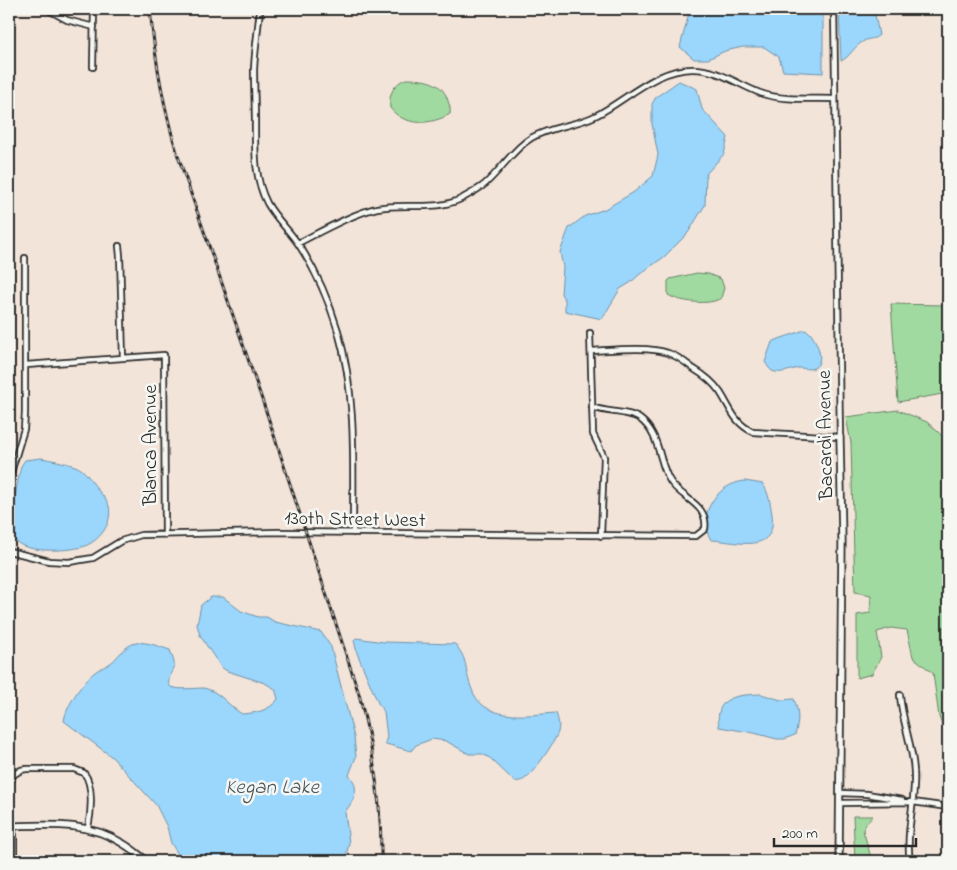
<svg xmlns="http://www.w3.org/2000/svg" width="957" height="870" viewBox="0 0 957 870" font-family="'Indie Flower',sans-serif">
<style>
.green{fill:#a1daa0;stroke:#668266}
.water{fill:#9bd6fc;stroke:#6e92a8}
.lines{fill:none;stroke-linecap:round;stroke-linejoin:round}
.minor-casing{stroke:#2b2b2b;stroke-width:8}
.tertiary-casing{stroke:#2b2b2b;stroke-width:9}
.minor{stroke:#f6f6f2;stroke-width:4.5}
.tertiary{stroke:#f6f6f2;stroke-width:5.5}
.rail-casing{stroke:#2b2b2b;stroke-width:3}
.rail{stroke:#f6f6f2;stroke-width:1;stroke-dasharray:4;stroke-linecap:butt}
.labels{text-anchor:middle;stroke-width:5;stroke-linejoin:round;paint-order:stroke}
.street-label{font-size:20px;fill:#2b2b2b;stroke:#f6f6f2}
.water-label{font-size:21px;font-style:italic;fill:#47565f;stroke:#f6f6f2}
</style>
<rect width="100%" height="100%" fill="#f3e4d9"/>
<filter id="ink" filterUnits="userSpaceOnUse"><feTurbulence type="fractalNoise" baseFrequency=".02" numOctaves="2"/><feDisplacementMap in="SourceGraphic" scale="10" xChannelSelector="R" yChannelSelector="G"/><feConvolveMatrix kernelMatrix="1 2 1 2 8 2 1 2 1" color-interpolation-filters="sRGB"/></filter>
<g filter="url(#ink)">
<path class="green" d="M 406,79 C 423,79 441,81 447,98 C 449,104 451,108 450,114 C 431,125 405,127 390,108 C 388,95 394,83 406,79 Z
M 697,273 L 708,274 L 721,279 L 724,288 L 721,298 C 710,306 679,302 668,295 L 668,281 L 670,279 Z
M 891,304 L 943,305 L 948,307 L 948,393 L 898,402 Z
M 898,410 L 927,422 L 948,441 L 948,741 L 939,717 L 933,673 L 913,657 L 907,630 L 891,628 L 877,632 L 881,657 L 872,674 L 857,678 L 857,615 L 870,613 L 871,595 L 855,592 L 851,443 L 846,417 Z
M 853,816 L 873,816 L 866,824 L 863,830 L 872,861 L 855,861 Z"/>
<path class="water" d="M 690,9 L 823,9 L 823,73 L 783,71 L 779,57 L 764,47 L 743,47 L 725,51 L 708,59 L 694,59 L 680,47 Z
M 839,9 L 876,9 L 875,15 L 879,35 C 874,40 869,38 864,41 C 854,46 850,57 841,61 Z
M 679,81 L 697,89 L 702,109 L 728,137 L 724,154 L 706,174 L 705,205 L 688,233 L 664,257 L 640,274 L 630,283 L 620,289 L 602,319 L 565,311 L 565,300 L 561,294 L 563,267 L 560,252 L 569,228 L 585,216 L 605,209 L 634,192 L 653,176 L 658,155 L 652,124 L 652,104 L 656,97 Z
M 804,330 L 808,331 C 815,337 827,361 814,368 C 810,370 804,368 799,368 C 792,369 780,375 772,371 C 769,369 767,365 765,362 L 772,342 C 782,337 793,335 804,330 Z
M 41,458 C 52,460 64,462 75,466 C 85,469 92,482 98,490 C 102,495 107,500 109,506 C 113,524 99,542 82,547 C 68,551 20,554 14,538 C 8,525 18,481 21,466 L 25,460 Z
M 745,481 L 763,484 C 769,494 770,502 772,514 C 777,556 736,541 711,540 C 695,515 718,483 745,481 Z
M 211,597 L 223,597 L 241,611 L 258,617 L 267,617 L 275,622 L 321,632 L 331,647 L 354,737 L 356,757 L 349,775 C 361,788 354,800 345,812 L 349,843 L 345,861 L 182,861 L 171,843 L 167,827 L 156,805 L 112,757 L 64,721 C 66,706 83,681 95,672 C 100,668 107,666 112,662 C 119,656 125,645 136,643 C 147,641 160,647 170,650 C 171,654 173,658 174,662 C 175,668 167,678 169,685 C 172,691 197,688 203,688 C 219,690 229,707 242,714 C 256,713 269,711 278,699 L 275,689 L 265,683 L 227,671 L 221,667 L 210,651 L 200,635 L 197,625 L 201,605 Z
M 356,638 L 384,642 L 455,644 C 469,661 464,668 471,687 C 482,723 526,715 556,713 C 558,719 560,725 558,732 C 555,742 532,776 523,780 C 521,781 518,781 515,782 L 490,758 L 482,754 L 469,754 L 446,741 L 432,739 L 416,745 L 411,751 L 386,744 L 385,743 L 387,737 L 384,712 L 378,703 L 357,653 L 354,640 Z
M 761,694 L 781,700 L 794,699 C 799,712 799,722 795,735 L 784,739 L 777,739 L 754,733 L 719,727 C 714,696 737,695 761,694 Z"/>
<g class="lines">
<g class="minor-casing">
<path id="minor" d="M 47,9 L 67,20 L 94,27
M 260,9 C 258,29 255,49 254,69 C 254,87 255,104 255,122 C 255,150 254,178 267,203 C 276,219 289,230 299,245 C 316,271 329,301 338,331 C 357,397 353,465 353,533
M 93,67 L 94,9
M 298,243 C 320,232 354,213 377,208 C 406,202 436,212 463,198 C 470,194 479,189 485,184 C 502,169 512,150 531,138 C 551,126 575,126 595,116 C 627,100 655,69 693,69 C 720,69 739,86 763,94 C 785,101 812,98 835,99
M 119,246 L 120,256 L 123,358
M 590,333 L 593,434 L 604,457 L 601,536
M 591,351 C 612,350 649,346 668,353 C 678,356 686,363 694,369 C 704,375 713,382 720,392 C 731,409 734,423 753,432 L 840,437 L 834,9
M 26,365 L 164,355 L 165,535
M 9,479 L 24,429 L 25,413 L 25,258
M 9,551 L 49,561 L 69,562 L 93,558 L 121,541 L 141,535 L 277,532 L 696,536 L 705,529 C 709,504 681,499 670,481 C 658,462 661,435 640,419 C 629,411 607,413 592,407
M 900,695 C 902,722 913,746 914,772 C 916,802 905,831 910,861
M 840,793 L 867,794 L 902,800
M 840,803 L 913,802 L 948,807
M 14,861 L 14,836 L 11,826 L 9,787 L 13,775 L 21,770 L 26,769 L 74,769 L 84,773 C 94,785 91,814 88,828"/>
</g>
<g class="tertiary-casing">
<path id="tertiary" d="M 9,826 C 48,825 87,821 122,843 C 131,848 139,855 147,861
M 839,861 L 842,540 L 840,437"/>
</g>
<use href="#minor" class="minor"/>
<use href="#tertiary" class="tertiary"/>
<g class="rail-casing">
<path id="rail" d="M 150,9 C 155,59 163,107 178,156 L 267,414 L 359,694 C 373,748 382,805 381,861"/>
</g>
<use href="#rail" class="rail"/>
</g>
</g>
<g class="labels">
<g class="street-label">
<text transform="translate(824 435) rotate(-91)" y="7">Bacardi Avenue</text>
<text transform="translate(149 445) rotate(-90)" y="7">Blanca Avenue</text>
<text transform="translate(355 518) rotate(1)" y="7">130th Street West</text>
</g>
<g class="water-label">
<text x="272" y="793">Kegan Lake</text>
</g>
</g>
<rect width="957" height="870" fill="none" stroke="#f6f6f2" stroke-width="30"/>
<rect x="15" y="15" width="927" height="840" fill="none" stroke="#2b2b2b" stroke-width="2" filter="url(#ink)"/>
<path d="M774 838v8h142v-8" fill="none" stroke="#2b2b2b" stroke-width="2.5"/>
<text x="782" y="838" font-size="15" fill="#2b2b2b" stroke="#f6f6f2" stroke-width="4" paint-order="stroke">200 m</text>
</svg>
